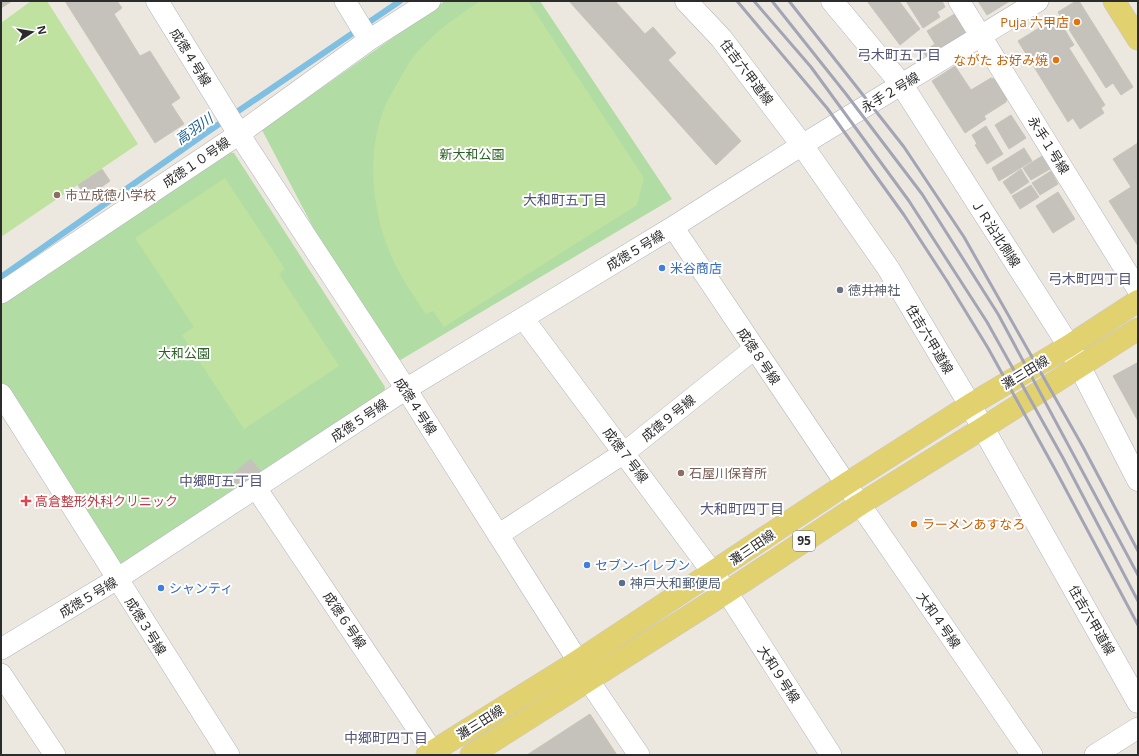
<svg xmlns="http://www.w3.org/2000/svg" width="1139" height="756" viewBox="0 0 1139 756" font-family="'Open Sans','Noto Sans JP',sans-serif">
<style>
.green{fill:#b1dca3}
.pitch{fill:#c0e2a0}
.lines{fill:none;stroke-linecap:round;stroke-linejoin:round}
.stream{stroke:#7fbfe2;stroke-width:6}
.building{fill:#c5c2bb;stroke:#c7c4ba}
.minor-casing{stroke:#b3b5be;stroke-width:22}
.tertiary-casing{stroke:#b3b5be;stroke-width:23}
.primary-casing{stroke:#c8c8c8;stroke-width:23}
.minor{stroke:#fff;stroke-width:21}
.tertiary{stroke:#fff;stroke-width:22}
.primary{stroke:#e2d16f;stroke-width:22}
.rail{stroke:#a3a4b4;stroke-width:3}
.food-dot{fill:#e8710a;stroke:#fff;stroke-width:1.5}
.education-dot{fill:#8d6e63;stroke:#fff;stroke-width:1.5}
.shop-dot{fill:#3f7fe0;stroke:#fff;stroke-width:1.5}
.worship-dot{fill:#6b7280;stroke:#fff;stroke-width:1.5}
.health-dot{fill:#e0444e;stroke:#fff;stroke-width:1.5}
.service-dot{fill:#5c6f8a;stroke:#fff;stroke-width:1.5}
.labels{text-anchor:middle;stroke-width:4;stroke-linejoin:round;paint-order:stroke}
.shield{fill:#fff;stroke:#6b6b6b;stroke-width:1}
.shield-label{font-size:12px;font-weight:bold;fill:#2c2c2c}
.food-label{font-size:13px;fill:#c56008;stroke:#fff;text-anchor:end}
.street-label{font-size:13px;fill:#2c2c2c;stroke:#fff}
.park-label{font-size:13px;fill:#2a6223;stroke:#fff}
.education-label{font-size:13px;fill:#785e54;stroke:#fff;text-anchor:start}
.shop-label{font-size:13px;fill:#366cbe;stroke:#fff;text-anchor:start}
.worship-label{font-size:13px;fill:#5b616d;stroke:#fff;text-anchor:start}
.health-label{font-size:13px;fill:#be3a42;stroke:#fff;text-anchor:start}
.service-label{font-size:13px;fill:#4e5e75;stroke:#fff;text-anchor:start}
.neighbourhood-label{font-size:14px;fill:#515478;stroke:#fff}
.water-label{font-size:14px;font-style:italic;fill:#1c5e90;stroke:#fff}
</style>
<rect width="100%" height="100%" fill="#ece8e0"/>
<path class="green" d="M 445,1 L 540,1 L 672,199 L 387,368 L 262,130 Z
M 224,151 L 234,153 L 385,387 L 384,394 L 123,567 L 117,562 L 1,385 L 1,304 Z"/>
<path class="pitch" d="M 31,1 L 47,1 L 138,144 L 1,237 L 1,23 Z
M 481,1 L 528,1 L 644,178 L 637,205 L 444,327 L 433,311 L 426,314 C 411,292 395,269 386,243 C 373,206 368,160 380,121 C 384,105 393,91 401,77 C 406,68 412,57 419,50 C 437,31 459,14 481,1 Z
M 225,178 L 285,269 L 279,274 L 339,366 L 244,429 L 182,335 L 194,327 L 135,238 Z"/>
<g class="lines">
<path class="stream" d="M 1,277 L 206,133 L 400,1"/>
</g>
<path class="building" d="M 1,1 L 12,1 L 1,8 Z
M 65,1 L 117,1 L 122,8 L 114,14 L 140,56 L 150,51 L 180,98 L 171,104 L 184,124 L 155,143 Z
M 569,1 L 615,1 L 645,34 L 653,27 L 676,53 L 668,60 L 741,141 L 716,165 Z
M 867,1 L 899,1 L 920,29 L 900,45 Z
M 906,1 L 942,1 L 945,7 L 937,12 L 940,17 L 923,28 Z
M 978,1 L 1010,1 L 987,15 Z
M 1076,1 L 1079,1 L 1133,87 L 1121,95 L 1113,83 L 1106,88 L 1058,12 Z
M 956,13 L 968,33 L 928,59 L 923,52 L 935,44 L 927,31 Z
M 1052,20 L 1057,28 L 1062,25 L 1074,45 L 1069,48 L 1105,105 L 1101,108 L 1104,113 L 1080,129 L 1073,118 L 1068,122 L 1018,41 Z
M 955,66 L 971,90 L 991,78 L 997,80 L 1007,97 L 1006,102 L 984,116 L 986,119 L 965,133 L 932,81 Z
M 1011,115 L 1026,138 L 1009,149 L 995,125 Z
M 986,126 L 1003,154 L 987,164 L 975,145 L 977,144 L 972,135 Z
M 1138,143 L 1138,246 L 1109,201 L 1131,187 L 1113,159 Z
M 1024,148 L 1032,161 L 999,181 L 992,168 Z
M 1042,156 L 1050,169 L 1031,180 L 1023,168 Z
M 102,169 L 110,181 L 86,198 L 78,185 Z
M 1021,169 L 1029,182 L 1011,194 L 1003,182 Z
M 1051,171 L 1058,184 L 1040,195 L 1032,183 Z
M 1031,185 L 1039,197 L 1020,209 L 1012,196 Z
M 1058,192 L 1075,219 L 1053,233 L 1036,206 Z
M 1137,363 L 1138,364 L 1138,421 L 1113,376 Z
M 251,459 L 261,472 L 240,489 L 230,476 Z
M 590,714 L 617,755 L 527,755 Z"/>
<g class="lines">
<g class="minor-casing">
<path id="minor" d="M 959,1 L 1138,290
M 369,40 L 430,1
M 239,134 L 406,389 L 578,661 L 589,681 L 639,755
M 673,227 L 846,484 L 1032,755
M 1,293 L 239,134 L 369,40 L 345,1
M 523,318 L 727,592 L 831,755
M 1,394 L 229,755
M 256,488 L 435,755
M 498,535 L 624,453 L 754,349
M 1,649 L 117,579 L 406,389 L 673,227 L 802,145 L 1038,1
M 1,674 L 55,755
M 1095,755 L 1138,728"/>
</g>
<g class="tertiary-casing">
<path id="tertiary" d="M 157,1 L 239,134
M 686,1 L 721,38 L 802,145 L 888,268 L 970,405 L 1138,702
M 832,1 L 902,85 L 1069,346 L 1138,480"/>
</g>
<g class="primary-casing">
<path id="primary" d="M 1114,1 L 1138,39
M 427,755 L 578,661 L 846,484 L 970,405 L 1069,346 L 1138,301
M 471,755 L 727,592 L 859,505 L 983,428 L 1138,329"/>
</g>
<use href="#minor" class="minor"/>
<use href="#tertiary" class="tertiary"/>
<use href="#primary" class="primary"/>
<path class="rail" d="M 737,1 L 827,108 L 904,215 L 947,281 L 988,348 L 1057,473 L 1138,625
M 754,1 L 811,67 L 909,201 L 987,322 L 1063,458 L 1138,601
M 772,1 L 846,94 L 922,194 L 998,314 L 1138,575
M 789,1 L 904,147 L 964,237 L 1083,447 L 1138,551"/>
</g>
<g class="food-dot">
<circle cx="1077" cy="22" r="4"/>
<circle cx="1056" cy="60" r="4"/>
<circle cx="914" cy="524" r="4"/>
</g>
<g class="education-dot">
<circle cx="57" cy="195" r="4"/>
<circle cx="681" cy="473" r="4"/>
</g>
<g class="shop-dot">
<circle cx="662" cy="268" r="4"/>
<circle cx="587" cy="565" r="4"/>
<circle cx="161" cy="588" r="4"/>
</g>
<circle class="worship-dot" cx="840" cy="290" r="4"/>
<path class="health-dot" d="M24 495h4v4h4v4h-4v4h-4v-4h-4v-4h4z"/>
<circle class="service-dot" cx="622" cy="583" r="4"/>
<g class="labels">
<rect class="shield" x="793" y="531" width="22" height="20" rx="3"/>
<g class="shield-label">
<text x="804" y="545">95</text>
</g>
<g class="food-label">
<text x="1069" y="27">Puja 六甲店</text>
<text x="1048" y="65">ながた お好み焼</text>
<text x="922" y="529" text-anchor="start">ラーメンあすなろ</text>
</g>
<g class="street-label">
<text transform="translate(191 57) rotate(58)" y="5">成徳４号線</text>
<text transform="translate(747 72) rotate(53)" y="5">住吉六甲道線</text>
<text transform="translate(890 92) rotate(-31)" y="5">永手２号線</text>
<text transform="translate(1049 145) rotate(58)" y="5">永手１号線</text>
<text transform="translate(196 162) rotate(-34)" y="5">成徳１０号線</text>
<text transform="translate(996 233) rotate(57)" y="5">ＪＲ沿北側線</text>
<text transform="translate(635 250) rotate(-31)" y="5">成徳５号線</text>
<text transform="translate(930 339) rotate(59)" y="5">住吉六甲道線</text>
<text transform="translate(759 356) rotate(56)" y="5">成徳８号線</text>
<text transform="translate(1025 372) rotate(-31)" y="5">灘三田線</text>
<text transform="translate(416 406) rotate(57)" y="5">成徳４号線</text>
<text transform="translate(668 418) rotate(-39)" y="5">成徳９号線</text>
<text transform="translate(359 420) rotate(-34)" y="5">成徳５号線</text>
<text transform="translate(626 455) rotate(53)" y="5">成徳７号線</text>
<text transform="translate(752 547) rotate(-34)" y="5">灘三田線</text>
<text transform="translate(88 597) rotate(-31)" y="5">成徳５号線</text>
<text transform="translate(345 620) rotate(56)" y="5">成徳６号線</text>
<text transform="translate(939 620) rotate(55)" y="5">大和４号線</text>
<text transform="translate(1092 620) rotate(60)" y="5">住吉六甲道線</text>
<text transform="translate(146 626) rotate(58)" y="5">成徳３号線</text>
<text transform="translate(779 674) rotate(57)" y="5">大和９号線</text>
<text transform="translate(480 722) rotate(-32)" y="5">灘三田線</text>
</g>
<g class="park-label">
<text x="472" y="159">新大和公園</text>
<text x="184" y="358">大和公園</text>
</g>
<g class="education-label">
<text x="65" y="200">市立成徳小学校</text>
<text x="689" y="478">石屋川保育所</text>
</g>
<g class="shop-label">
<text x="670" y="273">米谷商店</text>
<text x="595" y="570">セブン-イレブン</text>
<text x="169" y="593">シャンティ</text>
</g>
<g class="worship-label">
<text x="848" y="295">徳井神社</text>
</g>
<g class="health-label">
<text x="35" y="506">高倉整形外科クリニック</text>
</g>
<g class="service-label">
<text x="630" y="588">神戸大和郵便局</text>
</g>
<g class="neighbourhood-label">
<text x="899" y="60">弓木町五丁目</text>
<text x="565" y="205">大和町五丁目</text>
<text x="1090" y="284">弓木町四丁目</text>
<text x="221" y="486">中郷町五丁目</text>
<text x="742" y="514">大和町四丁目</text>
<text x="386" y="743">中郷町四丁目</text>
</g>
<g class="water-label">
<text transform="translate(194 129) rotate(-35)" y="5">高羽川</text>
</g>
</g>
<rect width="1139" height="756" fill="none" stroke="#2c2c2c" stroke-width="4"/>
<g transform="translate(32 32) rotate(78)" stroke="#ffffff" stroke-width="3" paint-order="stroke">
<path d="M0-3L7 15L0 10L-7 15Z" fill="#2c2c2c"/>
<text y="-6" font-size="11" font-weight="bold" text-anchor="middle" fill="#2c2c2c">N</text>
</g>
</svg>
